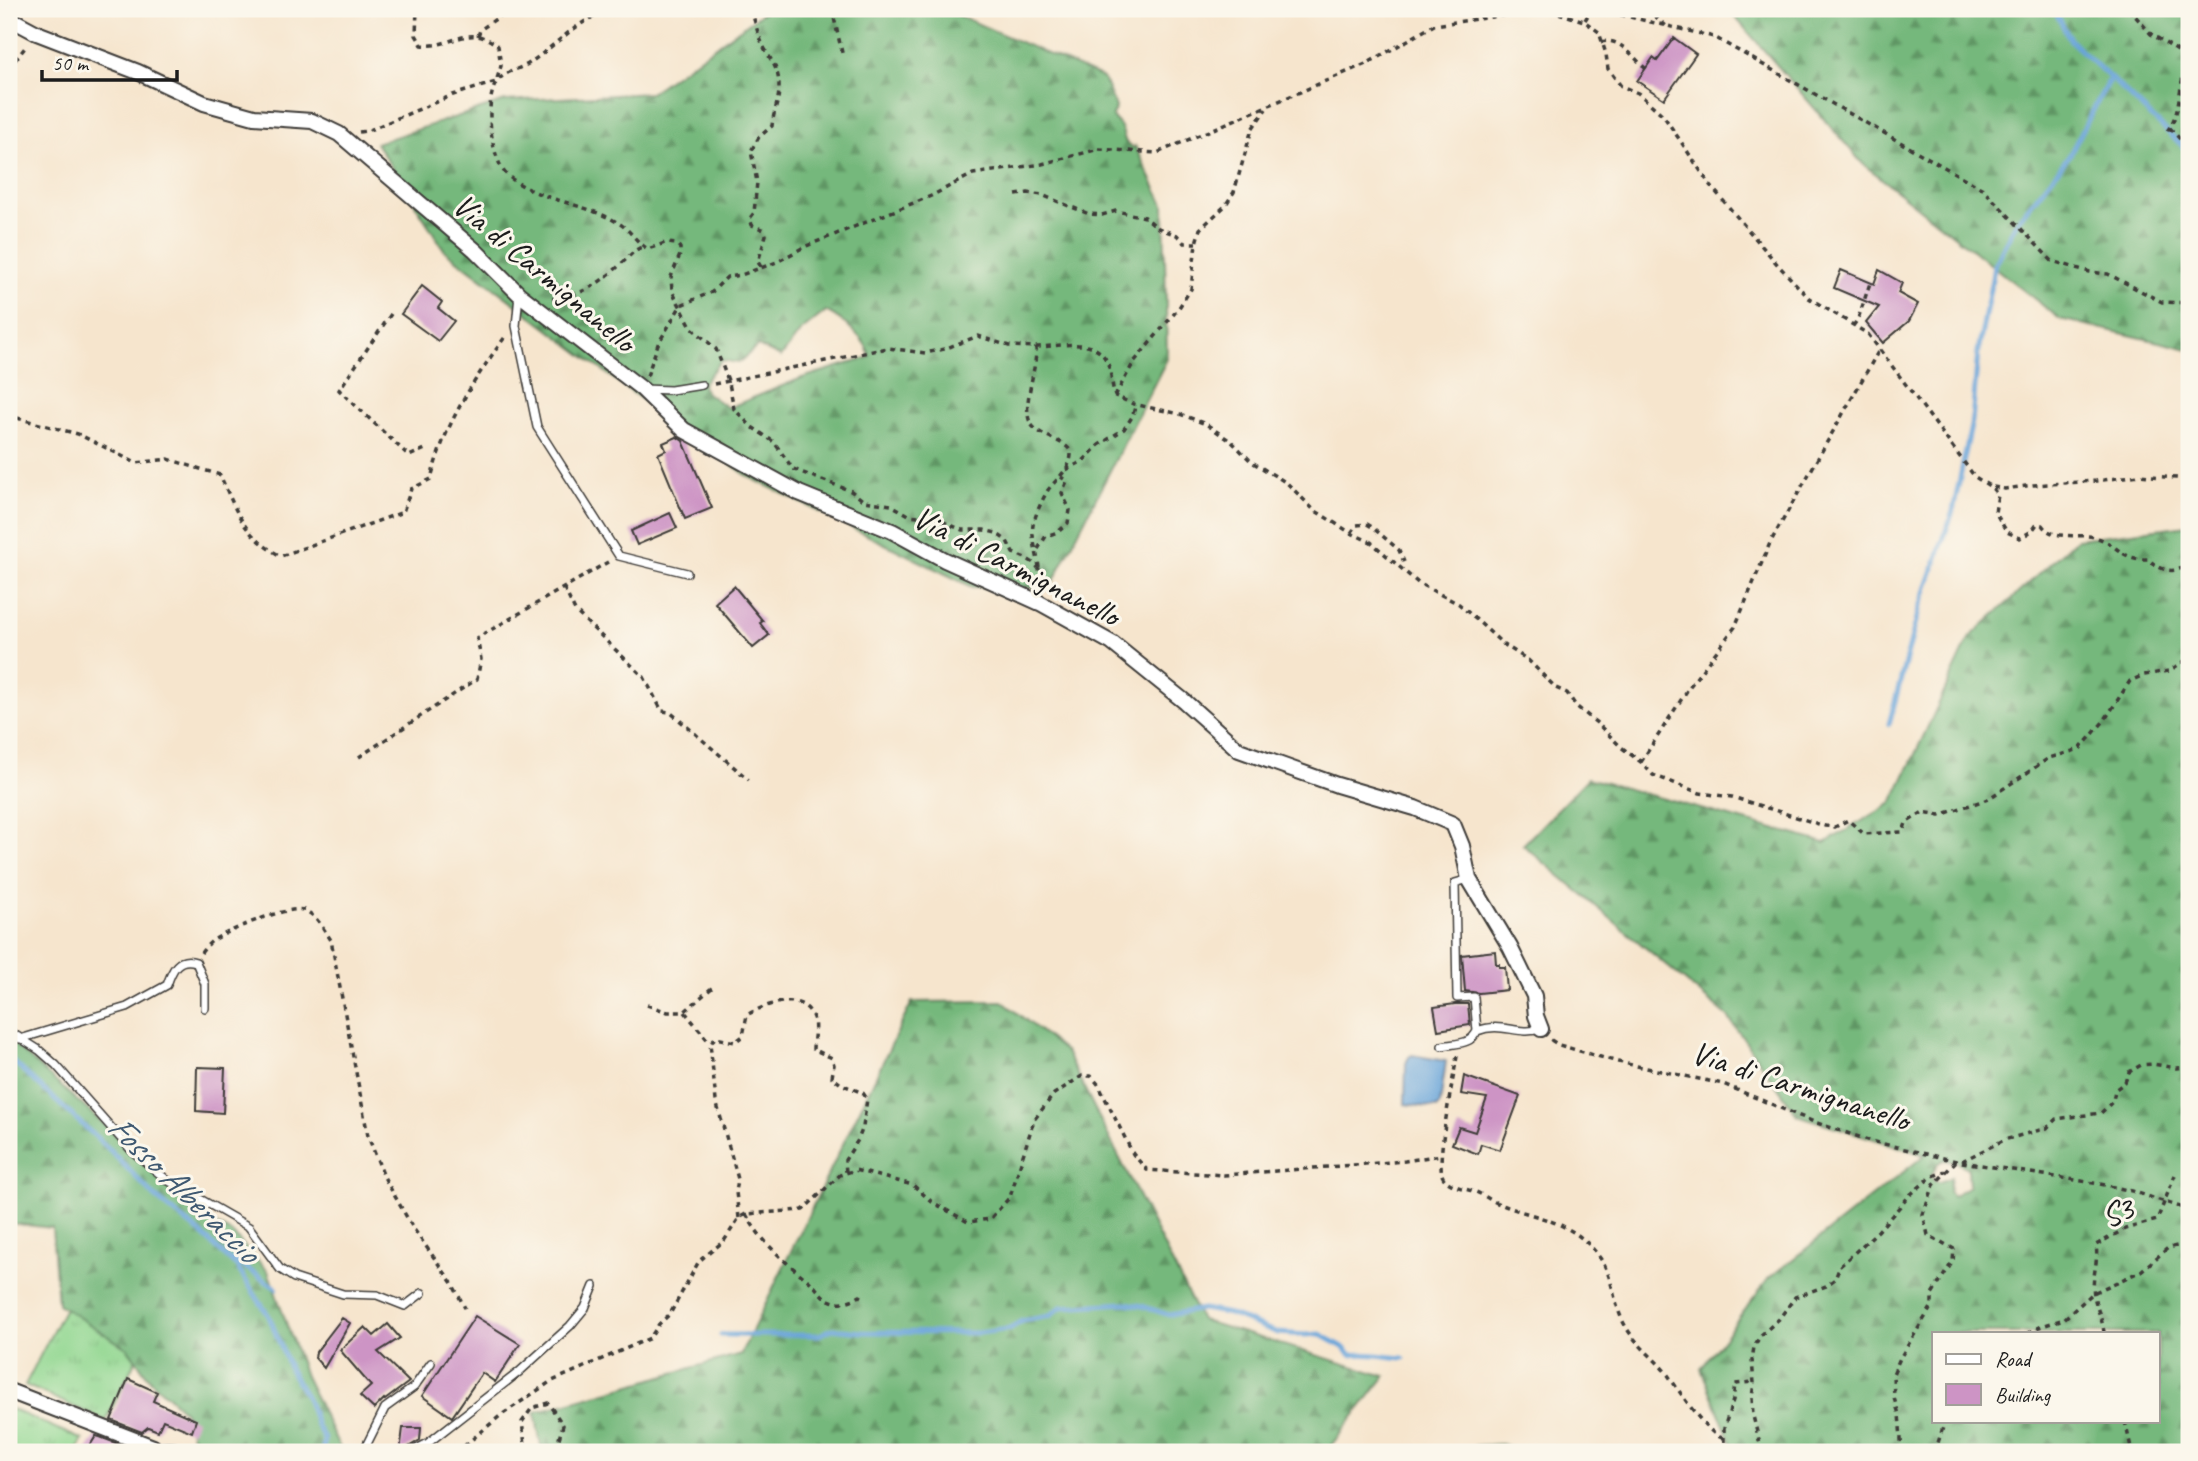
<svg xmlns="http://www.w3.org/2000/svg" width="2198" height="1461" viewBox="0 0 2198 1461" font-family="Caveat,sans-serif">
<style>
.grass{fill:url(#grass-tufts);stroke:#577a56;stroke-width:2}
.forest{fill:url(#forest-firs);stroke:#486a4c;stroke-width:2;fill-rule:evenodd}
.water{fill:#69a4d9;stroke:#42607a;stroke-width:2}
.lines{fill:none;stroke-linecap:round;stroke-linejoin:round}
.stream{stroke:#69a4d9;stroke-width:5}
.building{fill:#cd94c5}
.service-casing{stroke:#3d3a37;stroke-width:10}
.minor-casing{stroke:#3d3a37;stroke-width:18}
.path{stroke:#3d3a37;stroke-width:3.5;stroke-dasharray:5 5;stroke-linecap:butt}
.service{stroke:#fff;stroke-width:7}
.minor{stroke:#fff;stroke-width:14}
.labels{text-anchor:middle;stroke-width:6;stroke-linejoin:round;paint-order:stroke}
.street-label{font-size:33px;fill:#1c1c1c;stroke:#fbf7ec}
.water-label{font-size:35px;font-style:italic;fill:#3f5971;stroke:#fbf7ec}
</style>
<defs>
<pattern id="grass-tufts" width="24" height="20" patternUnits="userSpaceOnUse" patternTransform="scale(1.75)"><rect width="24" height="20" fill="#92d791"/><path d="M3 7l-1-3M5 7V3M7 7l1-3M15 17l-1-3M17 17v-4M19 17l1-3" fill="none" stroke="#7db87c"/></pattern>
<pattern id="forest-firs" width="22" height="20" patternUnits="userSpaceOnUse" patternTransform="scale(1.75)"><rect width="22" height="20" fill="#75b87b"/><path d="M5 1l3.5 6h-7zM16 11l3.5 6h-7z" fill="#5f9564"/></pattern>
</defs>
<rect width="100%" height="100%" fill="#fbf7ec"/>
<filter id="ink" filterUnits="userSpaceOnUse"><feTurbulence type="fractalNoise" baseFrequency=".0143" numOctaves="2"/><feDisplacementMap in="SourceGraphic" scale="14" xChannelSelector="R" yChannelSelector="G"/><feConvolveMatrix kernelMatrix="1 2 1 2 8 2 1 2 1" color-interpolation-filters="sRGB"/></filter>
<filter id="wash" filterUnits="userSpaceOnUse"><feTurbulence type="fractalNoise" baseFrequency=".00686" numOctaves="4" result="noise"/><feDisplacementMap in="SourceGraphic" scale="28" xChannelSelector="R" yChannelSelector="G"/><feGaussianBlur stdDeviation="1.57" result="paint"/><feColorMatrix in="noise" values="0 0 0 0 0 0 0 0 0 0 0 0 0 0 0 0 0 1.4 0 .05"/><feComposite in="paint" operator="in"/></filter>
<g filter="url(#wash)">
<rect width="100%" height="100%" fill="#f6e5cd"/>
<path class="grass" d="M 68,1302 L 140,1351 L 106,1421 L 25,1385 Z
M 9,1408 L 83,1440 L 76,1452 L 9,1452 Z"/>
<path class="forest" d="M 768,9 L 944,9 L 1103,78 L 1116,107 L 1112,115 C 1113,119 1116,121 1119,124 C 1126,133 1121,143 1133,148 L 1135,146 L 1164,205 L 1167,359 L 1050,588 L 972,587 L 749,477 L 622,385 L 445,251 L 376,143 L 505,101 L 650,93 ZM 826,311 C 843,320 867,339 870,357 L 802,378 L 728,408 L 707,393 L 702,385 L 721,360 L 738,363 L 758,346 L 781,357 L 800,332 Z
M 1728,9 L 2189,9 L 2189,349 L 2060,319 L 1863,164 Z
M 2189,525 L 2189,1452 L 1735,1452 L 1701,1369 L 1769,1278 L 1925,1155 L 1797,1115 L 1728,1017 L 1523,845 L 1588,778 L 1825,843 L 1892,803 L 1970,637 L 2077,539 ZM 1943,1160 L 1956,1161 L 1968,1169 L 1969,1186 L 1952,1196 L 1949,1192 L 1951,1177 L 1940,1182 L 1934,1181 L 1931,1177 L 1937,1164 ZM 2158,1333 L 2158,1421 L 1934,1421 L 1934,1333 Z
M 1002,1001 L 1066,1052 L 1201,1320 L 1385,1376 L 1326,1452 L 542,1452 L 535,1412 L 741,1354 L 912,1002 Z
M 9,1040 L 154,1169 L 191,1211 L 232,1233 L 268,1271 L 305,1376 L 342,1452 L 220,1452 L 192,1437 L 185,1412 L 151,1381 L 128,1349 L 58,1304 L 52,1228 L 9,1223 Z
M 1501,1444 L 1521,1452 L 1471,1452 L 1475,1446 Z"/>
<path class="water" d="M 1412,1055 L 1446,1061 L 1440,1104 L 1437,1108 L 1405,1104 L 1406,1063 L 1409,1057 Z"/>
<g class="lines">
<path class="stream" d="M 2054,9 L 2071,41 L 2189,152
M 1889,724 L 1919,610 L 1953,511 L 1972,421 L 1978,352 L 1995,263 L 2016,223 L 2069,156 L 2110,78
M 9,1058 L 107,1147 L 155,1197 L 199,1232 L 237,1267 L 269,1316 L 290,1370 L 307,1398 L 317,1426 L 324,1438 L 323,1452
M 233,1259 L 276,1288
M 721,1335 L 819,1335 L 832,1329 L 862,1332 L 979,1333 L 1009,1329 L 1022,1321 L 1050,1316 L 1061,1307 L 1126,1303 L 1142,1306 L 1169,1315 L 1203,1309 L 1229,1314 L 1278,1333 L 1306,1335 L 1320,1334 L 1343,1347 L 1351,1355 C 1369,1352 1385,1357 1404,1358"/>
</g>
<g id="blocks">
<path class="building" d="M 1674,38 L 1696,54 L 1664,99 L 1637,81 L 1653,58 L 1657,61 Z
M 1841,270 L 1874,284 L 1879,270 L 1902,283 L 1898,293 L 1918,304 L 1909,321 L 1883,343 L 1866,323 L 1879,307 L 1834,288 Z
M 422,286 L 442,302 L 438,308 L 454,321 L 438,341 L 401,314 Z
M 677,437 L 683,441 L 712,508 L 685,519 L 658,454 L 666,450 L 663,443 Z
M 670,513 L 677,528 L 637,545 L 631,531 Z
M 734,586 L 763,621 L 760,623 L 769,635 L 753,648 L 715,603 Z
M 1495,951 L 1496,964 L 1499,964 L 1499,967 L 1505,967 L 1507,990 L 1479,993 L 1465,991 L 1462,955 Z
M 1455,1004 L 1468,1004 L 1470,1025 L 1438,1030 L 1434,1007 Z
M 197,1067 L 225,1068 L 223,1113 L 196,1111 Z
M 1464,1076 L 1520,1096 L 1500,1150 L 1481,1144 L 1478,1154 L 1452,1144 L 1459,1127 L 1475,1132 L 1487,1098 L 1461,1094 Z
M 475,1316 L 520,1344 L 495,1382 L 482,1373 L 452,1417 L 422,1396 Z
M 342,1318 L 350,1323 L 324,1368 L 315,1358 L 316,1352 Z
M 388,1324 L 400,1338 L 378,1352 L 409,1382 L 385,1400 L 384,1399 L 374,1409 L 360,1396 L 371,1386 L 340,1350 L 365,1327 L 374,1336 Z
M 128,1379 L 157,1392 L 153,1401 L 196,1420 L 192,1432 L 163,1420 L 158,1431 L 148,1427 L 142,1432 L 111,1420 Z
M 403,1428 L 421,1428 L 420,1440 L 400,1452 Z
M 96,1436 L 100,1437 L 126,1447 L 119,1452 L 86,1452 Z"/>
</g>
</g>
<g filter="url(#ink)">
<use href="#blocks" fill-opacity="0" stroke="#3d3a37" stroke-width="2"/>
<g class="lines">
<g class="service-casing">
<path id="service" d="M 519,295 L 516,326 L 537,427 L 619,556 L 687,573
M 643,389 L 671,390 L 702,385
M 1469,879 L 1455,883 L 1457,998 L 1474,997 L 1477,1031
M 9,1031 L 39,1050 L 56,1065 L 131,1150 L 167,1180 L 249,1227 L 280,1269 L 294,1278 L 343,1294 L 377,1295 L 405,1306 L 422,1293
M 20,1039 L 127,1007 L 167,985 C 172,970 178,956 196,962 L 205,984 L 205,1008
M 1442,1046 C 1456,1043 1471,1045 1477,1031 C 1502,1021 1517,1036 1541,1029
M 140,1452 C 158,1445 177,1444 195,1452
M 363,1452 L 385,1408 L 414,1387 L 431,1363
M 411,1452 L 428,1443 L 519,1372 L 570,1326 L 585,1308 L 594,1286"/>
</g>
<g class="minor-casing">
<path id="minor" d="M 9,18 L 37,33 L 138,72 L 204,103 L 254,117 L 312,121 L 339,134 L 475,250 L 519,294 L 642,389 L 684,430 L 799,493 L 892,531 L 945,560 L 1040,603 L 1112,643 L 1184,701 L 1239,750 L 1337,785 L 1415,808 L 1453,824 L 1462,846 L 1469,879 L 1510,947 L 1534,996 L 1536,1016 L 1541,1029
M 9,1391 L 153,1447"/>
</g>
<path class="path" d="M 613,9 C 575,21 559,43 528,64 C 517,70 503,72 496,83 C 484,102 491,160 507,175 C 538,202 586,202 620,224 C 631,231 637,243 648,249 L 665,243 L 677,244 L 680,248 L 680,255 L 671,277 L 672,291 L 692,328 L 716,349 L 729,383 L 734,409 L 752,427 L 774,442 L 793,469 L 851,491 L 864,501 L 891,505 L 909,515 L 935,518 L 962,530 L 984,530 L 996,533 L 1007,541 L 1013,553 C 1031,560 1044,565 1042,587
M 751,9 C 755,22 759,39 766,51 C 774,65 779,70 779,88 C 779,102 773,113 772,126 L 759,137 L 751,151 L 757,182 L 754,213 L 750,218 L 752,225 L 764,230 L 766,235 L 758,262 L 761,267
M 832,9 L 843,57
M 1647,9 L 1666,26
M 2129,9 L 2151,34 L 2189,58
M 1549,10 L 1584,21 L 1599,32 L 1606,54 L 1608,69 L 1621,86 L 1638,93 L 1663,115 L 1710,185 L 1778,265 L 1809,298 L 1868,334 L 1975,477 L 1991,487 L 1998,495 L 1995,512 L 2007,532 L 2020,538 L 2032,531 L 2037,524 L 2042,525 C 2053,541 2078,533 2094,537 C 2118,543 2119,560 2148,559 C 2157,568 2170,574 2182,568 L 2189,570
M 752,13 L 764,9
M 1585,20 L 1590,12 L 1613,13 L 1714,37 L 1983,189 L 2052,261 L 2090,272 L 2108,274 L 2162,302 L 2189,303
M 478,36 L 480,30 L 510,9
M 1601,42 C 1620,37 1633,57 1646,69
M 9,68 L 27,45
M 2170,128 L 2189,149
M 2167,131 C 2183,111 2177,82 2189,61
M 359,132 L 367,131 L 453,95 L 496,82 L 501,66 L 498,46 C 468,22 453,48 422,45 L 416,35 L 417,9
M 1016,195 L 1028,193 L 1042,195 L 1089,214 L 1102,215 L 1116,211 L 1145,217 L 1158,228 L 1177,235 L 1184,243 L 1196,243
M 552,299 C 580,297 602,282 622,263 C 631,255 632,251 644,246
M 391,314 L 339,390 L 409,456 L 425,449
M 1853,326 L 1858,319 L 1870,283
M 1036,347 C 1055,347 1092,337 1105,358 C 1112,369 1111,384 1115,396 L 1133,404 L 1180,414 L 1206,424 L 1232,442 L 1252,462 L 1287,483 L 1314,510 L 1351,533 L 1371,542 L 1418,583 L 1459,604 L 1503,644 L 1528,660 L 1556,688 L 1567,693 L 1576,706 L 1598,724 L 1621,747 L 1641,762 L 1653,775 L 1700,793 L 1732,797 L 1825,826 L 1835,827 L 1848,820 L 1864,834 L 1903,832 L 1906,823 L 1923,812 L 1940,815 L 1988,799 L 2049,758 L 2080,749 L 2104,721 L 2130,681 L 2144,675 L 2169,671 L 2189,658
M 647,376 L 658,344 L 681,305 L 712,292 L 727,277 L 741,275 L 777,262 L 804,247 L 931,196 L 973,174 L 1042,164 L 1099,149 L 1157,153 L 1368,63 L 1434,25 L 1549,9
M 714,384 L 888,348 L 925,353 L 944,349 L 978,336 L 1009,346 L 1036,347 C 1037,370 1022,405 1030,422 C 1037,438 1070,440 1071,454 C 1071,469 1056,479 1048,490 C 1042,500 1036,513 1033,525 C 1031,537 1038,555 1039,568
M 1115,396 L 1134,362 L 1178,309 L 1191,289 L 1196,243 L 1200,229 L 1225,206 L 1234,192 L 1252,129 L 1266,109
M 17,418 L 78,434 L 136,463 L 168,459 L 220,475 C 237,512 243,536 281,556 L 403,512 L 411,489 L 431,479 C 444,425 473,381 505,337
M 1066,470 L 1083,461 L 1099,445 L 1124,429 L 1132,417 L 1136,404
M 1993,487 L 2005,489 L 2033,485 L 2096,481 L 2139,475 L 2189,479
M 1351,533 L 1357,525 L 1367,524 L 1372,527 L 1399,550 L 1404,562
M 1038,549 L 1046,536 L 1058,532 L 1068,523 L 1070,510 L 1062,493 L 1067,481 L 1061,477
M 564,588 L 575,611 L 644,677 L 662,711 L 670,712 L 749,780
M 359,757 L 477,679 L 481,659 L 477,638 L 608,562
M 1641,762 L 1690,686 L 1735,627 L 1770,543 L 1879,350
M 201,953 C 204,949 208,944 212,941 C 227,931 291,903 306,911 C 318,917 324,930 331,940 L 368,1136 L 384,1177 L 413,1228 L 452,1283 L 465,1308
M 647,1005 L 668,1012 L 684,1012 L 714,986
M 685,1012 L 710,1043
M 1551,1040 L 1559,1045 L 1618,1062 L 1723,1084 L 1814,1122 L 1871,1141 L 1956,1161 L 2100,1184 L 2132,1191 L 2189,1210
M 1457,1056 C 1454,1076 1435,1163 1443,1177 C 1448,1186 1466,1189 1476,1192 C 1484,1195 1491,1201 1500,1204 C 1537,1219 1574,1220 1600,1258 C 1614,1278 1613,1306 1626,1327 C 1637,1346 1655,1358 1668,1375 C 1678,1389 1707,1435 1723,1438
M 1962,1161 L 2004,1140 L 2047,1128 L 2056,1119 L 2101,1113 L 2113,1101 L 2115,1090 L 2125,1082 L 2129,1072 L 2141,1065 L 2153,1064 L 2176,1068 L 2189,1067
M 746,1214 C 761,1242 785,1262 809,1281 C 816,1287 821,1296 829,1300 C 839,1305 851,1301 860,1296 L 864,1298
M 739,1218 L 736,1192 L 738,1179 L 716,1101 L 710,1043 L 715,1038 L 735,1042 L 743,1036 L 747,1015 C 765,1004 806,989 814,1021 C 816,1029 813,1041 813,1049 L 832,1058 L 834,1065 L 832,1077 L 841,1084 L 863,1093 L 867,1099 L 863,1127 L 858,1140 L 845,1160 L 846,1173
M 2028,1333 L 2036,1328 L 2064,1319 L 2093,1293 L 2141,1271 L 2168,1248 L 2189,1243
M 2104,1333 C 2103,1320 2096,1308 2094,1295 C 2091,1277 2099,1262 2096,1245 L 2125,1229 L 2157,1220 L 2175,1175
M 2125,1421 L 2132,1452
M 457,1452 L 500,1416 L 550,1382 L 650,1338 L 659,1324 L 670,1314 L 699,1261 L 724,1241 L 739,1218 L 746,1214 L 803,1210 L 840,1175 L 855,1170 L 913,1185 L 932,1202 L 968,1222 L 990,1219 L 1010,1197 L 1034,1120 L 1054,1094 L 1082,1076 L 1091,1076 L 1098,1084 L 1133,1154 L 1147,1170 L 1224,1175 L 1405,1161 L 1441,1155
M 526,1452 L 522,1422 L 532,1408 L 548,1403 L 563,1425 L 558,1442 L 559,1452
M 1724,1452 L 1724,1428 L 1733,1400 L 1735,1384 L 1753,1382
M 1762,1452 L 1753,1416 L 1752,1397 L 1754,1383 L 1752,1360 L 1754,1347 L 1760,1336 L 1779,1319 L 1795,1297 L 1826,1286 L 1835,1279 L 1840,1266 L 1878,1231 L 1911,1194 L 1931,1177 L 1945,1171
M 1902,1452 L 1899,1414 L 1894,1398 L 1893,1374 L 1900,1358 L 1932,1306 L 1932,1294 L 1953,1261 L 1954,1249 L 1928,1235 L 1923,1214 L 1934,1185 L 1956,1161
M 1935,1452 L 1945,1421"/>
<use href="#service" class="service"/>
<use href="#minor" class="minor"/>
</g>
</g>
<g class="labels">
<g class="street-label">
<text transform="translate(545 272) rotate(40)" y="12">Via di Carmignanello</text>
<text transform="translate(1017 565) rotate(27)" y="12">Via di Carmignanello</text>
<text transform="translate(1801 1085) rotate(18)" y="12">Via di Carmignanello</text>
<text transform="translate(2117 1211) rotate(-22)" y="12">S3</text>
</g>
<g class="water-label">
<text transform="translate(184 1188) rotate(44)" y="12">Fosso Alberaccio</text>
</g>
</g>
<rect width="2198" height="1461" fill="none" stroke="#fbf7ec" stroke-width="35"/>
<rect x="1932" y="1332" width="228" height="91" fill="#fbf7ec" stroke="#a29f99" stroke-width="2"/>
<rect x="1946" y="1354" width="35" height="10" fill="#ffffff" stroke="#a29f99" stroke-width="2"/>
<text x="1995" y="1366" font-size="21" fill="#1c1c1c">Road</text>
<rect x="1946" y="1384" width="35" height="21" fill="#cd94c5" stroke="#a29f99" stroke-width="2"/>
<text x="1995" y="1402" font-size="21" fill="#1c1c1c">Building</text>
<path d="M42 70v10h135v-10" fill="none" stroke="#1c1c1c" stroke-width="3.5"/>
<text x="52" y="70" font-size="21" fill="#1c1c1c" stroke="#fbf7ec" stroke-width="5" paint-order="stroke">50 m</text>
</svg>
